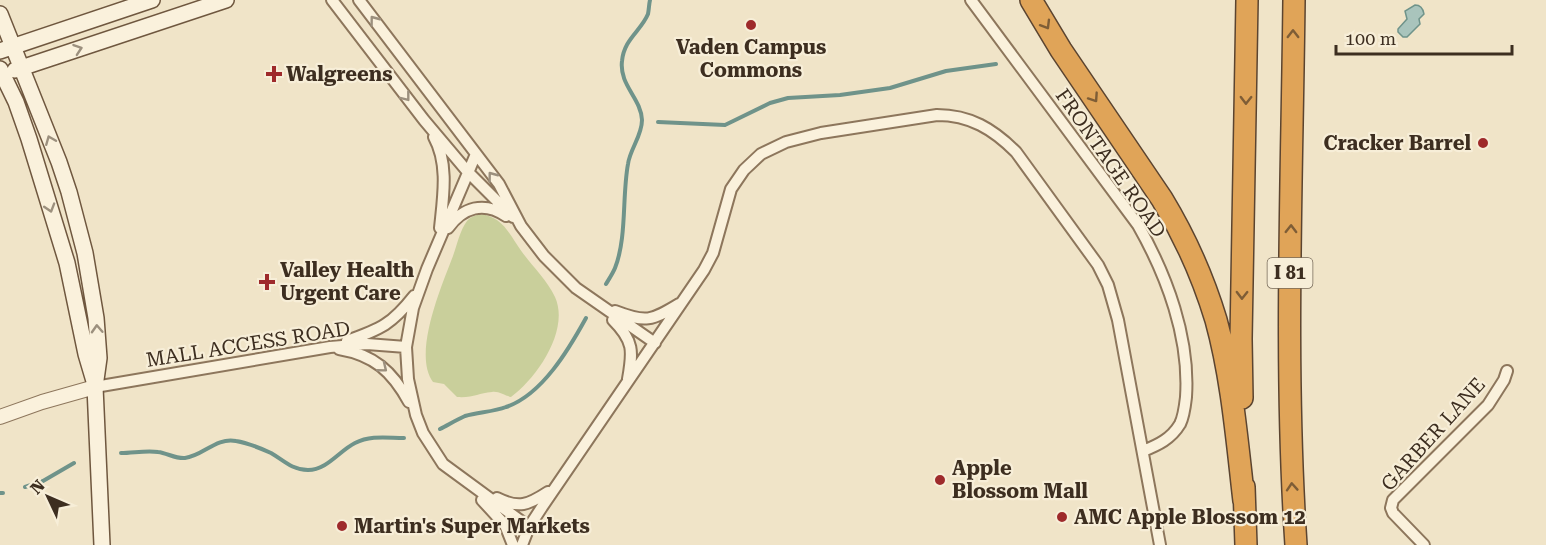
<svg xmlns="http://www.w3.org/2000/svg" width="1546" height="545" viewBox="0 0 1546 545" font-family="'Roboto Serif',serif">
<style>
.green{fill:#c9cf9b}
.water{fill:#a9c4bc;stroke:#6f938a;stroke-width:1.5}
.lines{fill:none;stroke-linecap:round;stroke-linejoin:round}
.stream{stroke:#6f938a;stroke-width:4}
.minor-casing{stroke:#8d765c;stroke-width:14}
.tertiary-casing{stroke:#8d765c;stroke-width:16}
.secondary-casing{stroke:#6f573f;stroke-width:18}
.motorway-casing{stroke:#5b4430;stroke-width:24}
.minor{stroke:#faf1dc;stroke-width:10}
.tertiary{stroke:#faf1dc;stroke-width:14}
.secondary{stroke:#faf1dc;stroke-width:15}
.motorway{stroke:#e0a458;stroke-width:21}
.oneway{stroke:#9c907e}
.oneway2{stroke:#7e5d36}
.poi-dot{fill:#9e2a2b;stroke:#f7eed8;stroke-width:2}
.labels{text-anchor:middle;stroke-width:4.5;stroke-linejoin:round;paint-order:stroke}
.shield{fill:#f7eed8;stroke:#756857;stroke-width:1.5}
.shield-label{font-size:18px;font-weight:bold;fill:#3d2e20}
.poi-label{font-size:20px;font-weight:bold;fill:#3d2e20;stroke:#f7eed8;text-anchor:start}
.street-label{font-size:20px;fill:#3d2e20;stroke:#f7eed8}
</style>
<rect width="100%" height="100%" fill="#f0e4c8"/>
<path class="green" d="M 479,214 C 503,216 509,234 522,252 C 533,267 547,280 555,297 C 570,330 537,378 511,397 C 505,396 499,391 492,392 C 478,393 474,398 457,397 L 444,384 L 433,382 C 412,354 442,285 453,256 C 457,245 460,230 467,221 C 470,217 475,216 479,214 Z"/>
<path class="water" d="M 1415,5 C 1420,5 1423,8 1424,14 L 1419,19 L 1420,24 L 1407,37 L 1403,37 L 1398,32 L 1398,29 L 1407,19 L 1405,11 Z"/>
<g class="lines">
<path class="stream" d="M 658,122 L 725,125 L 770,103 L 788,98 L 840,95 L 890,88 L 946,71 L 996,64
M 606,284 C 609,279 613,273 615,268 C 627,238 622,196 628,164 C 630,149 642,136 642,120 C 641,98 619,85 622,61 C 624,39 641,31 648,14 C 649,9 649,4 650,0
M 440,429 C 448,425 456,420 465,416 C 478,412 493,412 506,407 C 542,395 569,349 586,318
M 121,453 C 133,453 147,450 158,452 C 167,453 176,459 185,458 C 203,456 216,437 236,441 C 248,443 260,448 271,453 C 283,460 292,470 308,470 C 327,470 339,451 355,443 C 371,435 387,438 404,438
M 25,487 L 43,481 L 74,463
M 0,493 L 3,493"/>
<g class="minor-casing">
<path id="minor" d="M 332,0 L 424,120 L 467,171 L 513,217
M 359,0 L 499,184 L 521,226 L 544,256 L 576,288 L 655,343
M 971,0 L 1138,225 C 1167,276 1190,338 1186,397 C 1185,406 1184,416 1180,424 C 1171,439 1158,445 1143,451
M 434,137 C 449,164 443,198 440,228
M 476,154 L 427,269 L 413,308 L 406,347 L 408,379 L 416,415 L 423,433 L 443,464 L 529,527
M 448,228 C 463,207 484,201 506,216
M 615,311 C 646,323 651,321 679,304
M 613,320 C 634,341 633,351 628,379
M 347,341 C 381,329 392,324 414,296
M 339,349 C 374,355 392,371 409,402
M 95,387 L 330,347 L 367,344 L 406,347
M 497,498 C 519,509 528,505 548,492
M 482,500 L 505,525 L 513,545
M 522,545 L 529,527 L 542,507 L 704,270 L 713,253 L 731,189 L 744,170 L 761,154 L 786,142 L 821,133 L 937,115 C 970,115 993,129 1016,152 L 1098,265 L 1108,285 L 1118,320 L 1160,545
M 1424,545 L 1393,513 L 1391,508 L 1393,500 L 1488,405 L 1504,380 L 1507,371"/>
</g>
<g class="tertiary-casing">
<path id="tertiary" d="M 0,417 L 42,402 L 95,387"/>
</g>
<g class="secondary-casing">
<path id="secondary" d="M 0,14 L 59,162 L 69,192 L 85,253 L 96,318 L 99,358 L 95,387 L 102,545
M 0,51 L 152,0
M 0,69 L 16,102 L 29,139 L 67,263 L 86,354 L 94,381
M 15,70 L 226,0"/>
</g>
<g class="motorway-casing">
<path id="motorway" d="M 1031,0 L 1061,50 L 1162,199 C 1185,237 1203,277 1216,320 C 1232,378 1237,441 1244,501
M 1294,0 C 1292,182 1284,364 1296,545
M 1242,398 L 1241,339 L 1247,0
M 1244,487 L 1246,545"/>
</g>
<use href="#minor" class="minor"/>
<use href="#tertiary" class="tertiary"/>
<use href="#secondary" class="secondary"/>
<use href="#motorway" class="motorway"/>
</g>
<defs><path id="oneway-chevron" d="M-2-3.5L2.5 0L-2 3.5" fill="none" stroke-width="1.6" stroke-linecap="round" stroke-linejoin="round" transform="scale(1.5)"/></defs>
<g class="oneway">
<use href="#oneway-chevron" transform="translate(374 20) rotate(-127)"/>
<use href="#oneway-chevron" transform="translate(78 49) rotate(-19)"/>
<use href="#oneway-chevron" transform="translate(406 97) rotate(52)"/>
<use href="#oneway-chevron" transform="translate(50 140) rotate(-112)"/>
<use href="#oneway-chevron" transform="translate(492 176) rotate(-127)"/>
<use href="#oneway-chevron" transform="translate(50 208) rotate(73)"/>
<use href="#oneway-chevron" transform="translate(97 329) rotate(-93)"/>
<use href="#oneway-chevron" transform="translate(383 368) rotate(39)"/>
</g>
<g class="oneway2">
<use href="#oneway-chevron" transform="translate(1046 25) rotate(59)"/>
<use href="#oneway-chevron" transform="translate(1293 34) rotate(-90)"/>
<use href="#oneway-chevron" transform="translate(1094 98) rotate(56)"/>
<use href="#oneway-chevron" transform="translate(1246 100) rotate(91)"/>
<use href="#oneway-chevron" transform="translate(1291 229) rotate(-89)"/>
<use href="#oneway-chevron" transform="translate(1242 295) rotate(91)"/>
<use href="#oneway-chevron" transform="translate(1292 487) rotate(-94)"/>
</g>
<g class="poi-dot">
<circle cx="751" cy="25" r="6"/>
<path d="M271 65h6v6h6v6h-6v6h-6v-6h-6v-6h6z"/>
<circle cx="1483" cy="143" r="6"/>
<path d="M264 273h6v6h6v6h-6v6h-6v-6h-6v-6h6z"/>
<circle cx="940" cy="480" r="6"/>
<circle cx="1062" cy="517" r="6"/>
<circle cx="342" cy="526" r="6"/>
</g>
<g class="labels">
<rect class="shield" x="1267.5" y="258" width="45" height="30" rx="4.5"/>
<g class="shield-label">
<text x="1290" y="279">I 81</text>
</g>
<g class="poi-label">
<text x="751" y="54" text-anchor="middle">Vaden Campus<tspan x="751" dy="23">Commons</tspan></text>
<text x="286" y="81">Walgreens</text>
<text x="1471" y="150" text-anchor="end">Cracker Barrel</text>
<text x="280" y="277">Valley Health<tspan x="280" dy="23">Urgent Care</tspan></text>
<text x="952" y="475">Apple<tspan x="952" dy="23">Blossom Mall</tspan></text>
<text x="1074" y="524">AMC Apple Blossom 12</text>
<text x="354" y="533">Martin's Super Markets</text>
</g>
<g class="street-label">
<text transform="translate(1111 163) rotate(55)" y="7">FRONTAGE ROAD</text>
<text transform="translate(248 344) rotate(-9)" y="7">MALL ACCESS ROAD</text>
<text transform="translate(1433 434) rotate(-48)" y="7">GARBER LANE</text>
</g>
</g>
<g transform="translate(48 497) rotate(314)" stroke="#f7eed8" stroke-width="4.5" paint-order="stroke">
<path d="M0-4.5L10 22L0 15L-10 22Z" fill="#3d2e20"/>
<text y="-9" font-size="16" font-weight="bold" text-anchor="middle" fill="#3d2e20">N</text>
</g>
<path d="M1336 45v9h176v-9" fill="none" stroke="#3d2e20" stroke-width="3"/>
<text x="1345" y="45" font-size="18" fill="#3d2e20" stroke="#f7eed8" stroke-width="4.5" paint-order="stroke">100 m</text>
</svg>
